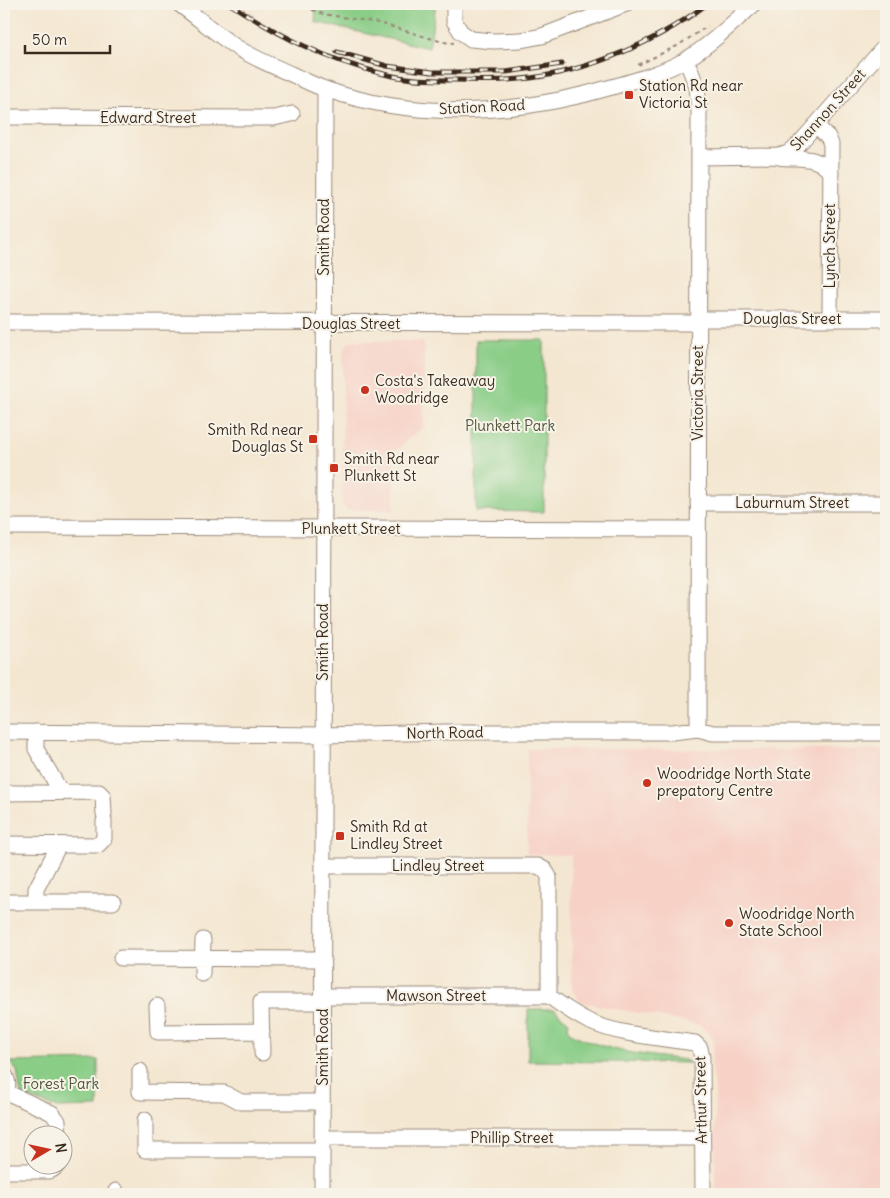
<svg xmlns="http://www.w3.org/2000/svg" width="890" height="1198" viewBox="0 0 890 1198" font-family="Delius,sans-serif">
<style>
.built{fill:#f7d1c6}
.green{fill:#8acd87;stroke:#627c52}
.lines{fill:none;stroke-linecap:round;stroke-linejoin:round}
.minor-casing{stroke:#988878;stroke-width:17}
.path{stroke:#988878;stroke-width:2;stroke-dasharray:4 4;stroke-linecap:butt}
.minor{stroke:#fff;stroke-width:15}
.rail-casing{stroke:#3b2a1e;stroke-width:5}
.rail{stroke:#f7f3e8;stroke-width:3;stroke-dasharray:9;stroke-linecap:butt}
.poi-dot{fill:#c8321e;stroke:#f7f3e8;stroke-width:2}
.labels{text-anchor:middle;stroke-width:4;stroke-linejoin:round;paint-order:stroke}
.poi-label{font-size:15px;fill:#3b2a1e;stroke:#f7f3e8;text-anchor:start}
.street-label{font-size:15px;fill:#3b2a1e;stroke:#f7f3e8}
.park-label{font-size:15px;fill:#4f5338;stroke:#f7f3e8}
</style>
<rect width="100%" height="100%" fill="#f7f3e8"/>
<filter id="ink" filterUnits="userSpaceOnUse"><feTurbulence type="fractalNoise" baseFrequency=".02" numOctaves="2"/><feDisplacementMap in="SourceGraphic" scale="10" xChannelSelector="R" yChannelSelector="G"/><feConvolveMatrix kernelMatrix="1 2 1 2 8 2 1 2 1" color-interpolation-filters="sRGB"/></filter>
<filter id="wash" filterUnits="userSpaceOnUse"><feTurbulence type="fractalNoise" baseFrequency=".0096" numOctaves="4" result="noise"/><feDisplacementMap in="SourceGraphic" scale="20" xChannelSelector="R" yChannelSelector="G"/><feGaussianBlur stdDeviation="1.12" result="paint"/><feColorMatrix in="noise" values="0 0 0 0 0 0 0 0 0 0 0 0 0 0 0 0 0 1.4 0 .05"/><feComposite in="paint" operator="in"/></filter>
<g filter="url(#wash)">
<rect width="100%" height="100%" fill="#f4e7d1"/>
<path class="built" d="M 350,341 L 424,341 L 424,426 L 394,452 L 394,510 L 348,510 L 342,505 L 343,351 Z
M 527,749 L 886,750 L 886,1194 L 715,1194 L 715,1090 L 711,1061 L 714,1040 L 700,1025 L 581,1002 L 572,991 L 571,855 L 527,854 Z"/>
<path class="green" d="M 316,4 L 436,4 L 429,48 L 315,22 Z
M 476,340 L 544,340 L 544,512 L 476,511 Z
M 528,1009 L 555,1009 L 559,1014 L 569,1022 L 568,1026 L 569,1032 C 605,1052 646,1055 685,1060 L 690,1063 L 528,1061 Z
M 98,1060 L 98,1107 L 57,1108 L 21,1095 L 17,1071 L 10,1062 Z"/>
</g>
<g filter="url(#ink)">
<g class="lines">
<g class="minor-casing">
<path id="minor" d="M 179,4 C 197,17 214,32 233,45 C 251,57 271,65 291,74 C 302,79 313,85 325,89 C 418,122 520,114 612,87 C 637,80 665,72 687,59 C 711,44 733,23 754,4
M 454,4 L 454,21 L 461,32 L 471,39 L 493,41 L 521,40 L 542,36 L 626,4
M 686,59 L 697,87 L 699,107 L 698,729
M 4,117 L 274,118 L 292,114
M 816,125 L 828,137 L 831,144 L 830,319
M 700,157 L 779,156 L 788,153 L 799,144 L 886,45
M 779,157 C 800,160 816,154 831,173
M 699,319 L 886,319
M 4,322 L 698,323
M 698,503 L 886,503
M 4,527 L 698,529
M 4,732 L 323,735 L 447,732 L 672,732 L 698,729 L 713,733 L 886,733
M 36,732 L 36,749 L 61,792
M 4,793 L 99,792 L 103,796 L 104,814
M 4,844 L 98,845 L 104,839 L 104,821
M 323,866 L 538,866 L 545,870 L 549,877 L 549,996
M 4,902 L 113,902
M 36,902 L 36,889 L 59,845
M 121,958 L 323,959
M 202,974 L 203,940
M 323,996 L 549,996
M 549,996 C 561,1005 574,1014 588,1021 C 617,1035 662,1038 695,1043 L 700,1048 L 702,1058 L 703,1194
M 157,1006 L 158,1032 L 262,1031
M 262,1053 L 261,1002 L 323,1002
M 140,1071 L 140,1092 L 224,1093 L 241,1102 L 322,1102
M 4,1073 C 8,1080 10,1087 4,1094
M 6,1092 L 52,1113 L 58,1121 L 59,1136
M 145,1120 L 145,1150 L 322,1150
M 322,1138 L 702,1138
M 4,1171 L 48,1171 L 52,1170 L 57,1166
M 116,1191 L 116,1194
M 322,1194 L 325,89"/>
</g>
<path class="path" d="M 297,4 L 323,14 L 379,23 L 443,42 L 454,43
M 638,65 L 677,46 L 708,26"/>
<use href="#minor" class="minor"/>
<g class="rail-casing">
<path id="rail" d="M 230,4 C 280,36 325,60 384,74 C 406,80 432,80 455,80 C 472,80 488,81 505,80 C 574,78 653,45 707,4
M 337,52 L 387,66 L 432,72 L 506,72 L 562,64"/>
</g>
<use href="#rail" class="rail"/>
</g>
</g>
<g class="poi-dot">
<rect x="624" y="90" width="10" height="10" rx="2.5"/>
<circle cx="365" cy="390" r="5"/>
<rect x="308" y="434" width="10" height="10" rx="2.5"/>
<rect x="329" y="463" width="10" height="10" rx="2.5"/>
<circle cx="647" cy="783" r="5"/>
<rect x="335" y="831" width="10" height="10" rx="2.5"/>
<circle cx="729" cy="923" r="5"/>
</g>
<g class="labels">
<g class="poi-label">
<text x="639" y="91">Station Rd near<tspan x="639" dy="17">Victoria St</tspan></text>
<text x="375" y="386">Costa's Takeaway<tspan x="375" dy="17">Woodridge</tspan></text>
<text x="303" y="435" text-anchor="end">Smith Rd near<tspan x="303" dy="17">Douglas St</tspan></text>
<text x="344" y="464">Smith Rd near<tspan x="344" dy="17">Plunkett St</tspan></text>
<text x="657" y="779">Woodridge North State<tspan x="657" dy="17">prepatory Centre</tspan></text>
<text x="350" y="832">Smith Rd at<tspan x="350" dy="17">Lindley Street</tspan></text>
<text x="739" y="919">Woodridge North<tspan x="739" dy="17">State School</tspan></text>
</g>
<g class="street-label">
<text transform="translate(482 107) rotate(-3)" y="5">Station Road</text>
<text transform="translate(828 110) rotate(-48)" y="5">Shannon Street</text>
<text x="148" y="123">Edward Street</text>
<text transform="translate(324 237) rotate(-90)" y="5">Smith Road</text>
<text transform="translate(830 246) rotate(-90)" y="5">Lynch Street</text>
<text x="792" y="324">Douglas Street</text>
<text x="351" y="329">Douglas Street</text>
<text transform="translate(698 393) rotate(-90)" y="5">Victoria Street</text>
<text x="792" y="508">Laburnum Street</text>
<text x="351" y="534">Plunkett Street</text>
<text transform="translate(323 642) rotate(-90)" y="5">Smith Road</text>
<text transform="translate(445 733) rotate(-1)" y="5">North Road</text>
<text x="438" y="871">Lindley Street</text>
<text x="436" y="1001">Mawson Street</text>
<text transform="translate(323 1047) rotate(-90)" y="5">Smith Road</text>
<text transform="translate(701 1100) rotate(-91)" y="5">Arthur Street</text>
<text x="512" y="1143">Phillip Street</text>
</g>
<g class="park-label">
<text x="510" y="431">Plunkett Park</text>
<text x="61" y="1089">Forest Park</text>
</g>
</g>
<rect width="890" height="1198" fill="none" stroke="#f7f3e8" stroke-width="20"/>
<g transform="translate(48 1150) rotate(81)"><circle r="24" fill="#f7f3e8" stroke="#aca397"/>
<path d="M0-4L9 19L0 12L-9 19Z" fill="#c8321e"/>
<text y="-8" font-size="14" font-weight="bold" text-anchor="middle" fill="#3b2a1e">N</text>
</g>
<path d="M25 45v8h85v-8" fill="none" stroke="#3b2a1e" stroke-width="2.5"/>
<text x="32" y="45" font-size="15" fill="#3b2a1e" stroke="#f7f3e8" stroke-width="4" paint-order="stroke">50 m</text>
</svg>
